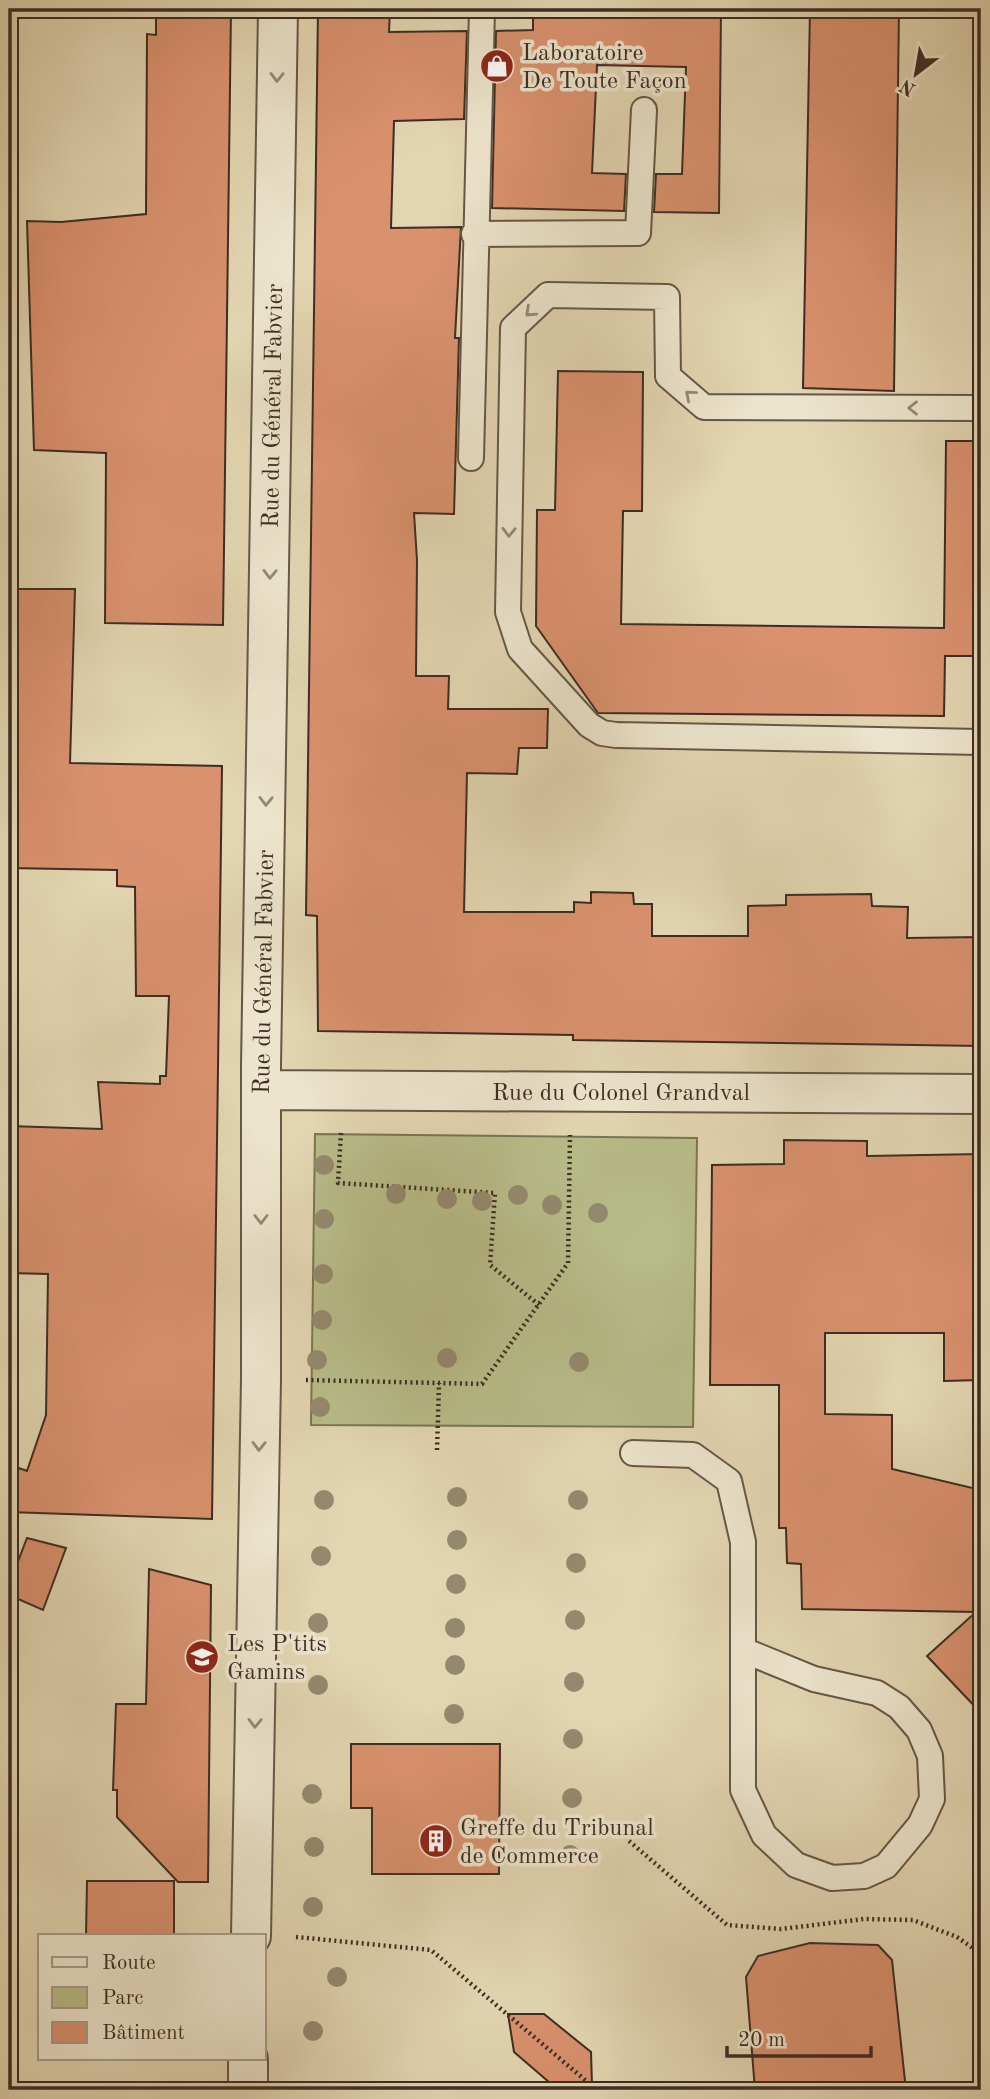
<svg xmlns="http://www.w3.org/2000/svg" width="990" height="2099" viewBox="0 0 990 2099" font-family="'Old Standard TT',serif">
<style>
.green{fill:#b7bc89;stroke:#7a7456;stroke-width:2}
.building{fill:#d9916e;stroke:#3d2d22;stroke-width:2}
.lines{fill:none;stroke-linecap:round;stroke-linejoin:round}
.service-casing{stroke:#665746;stroke-width:28}
.minor-casing{stroke:#665746;stroke-width:42}
.path{stroke:#3d2d22;stroke-width:4.5;stroke-dasharray:2 3.5;stroke-linecap:butt}
.service{stroke:#ece4cc;stroke-width:24}
.minor{stroke:#ece4cc;stroke-width:38}
.tree{fill:#94896e}
.oneway{stroke:#948877}
.labels{text-anchor:middle;stroke-width:7;stroke-linejoin:round;paint-order:stroke}
.poi-label{font-size:24px;fill:#3d2d22;stroke:#ece4cc;text-anchor:start}
.street-label{font-size:24px;fill:#3d2d22;stroke:#ece4cc}
</style>
<rect width="100%" height="100%" fill="#e2d5b1"/>
<filter id="stains"><feTurbulence type="fractalNoise" baseFrequency=".00286" numOctaves="4"/><feColorMatrix values="0 0 0 0 .2 0 0 0 0 .09 0 0 0 0 .02 0 0 0 .5 -.17"/></filter>
<radialGradient id="worn" r=".72"><stop offset=".6" stop-color="#630" stop-opacity="0"/><stop offset="1" stop-color="#630" stop-opacity=".3"/></radialGradient>
<path class="green" d="M 315,1134 L 697,1138 L 693,1427 L 311,1425 Z"/>
<path class="building" d="M 231,9 L 223,625 L 105,623 L 106,453 L 34,450 L 27,221 L 61,222 L 146,214 L 147,34 L 156,35 L 156,11 Z
M 318,9 L 390,9 L 389,32 L 467,31 L 464,119 L 394,121 L 391,228 L 461,227 L 455,338 L 459,338 L 454,514 L 414,513 L 417,560 L 416,676 L 449,676 L 448,709 L 548,709 L 547,748 L 519,748 L 517,774 L 467,773 L 464,912 L 574,912 L 574,902 L 591,903 L 591,892 L 633,893 L 634,904 L 652,904 L 652,936 L 748,936 L 748,906 L 786,905 L 786,895 L 871,894 L 872,906 L 908,907 L 907,938 L 981,937 L 981,1046 L 573,1040 L 573,1035 L 318,1031 L 317,916 L 306,915 Z
M 533,9 L 721,9 L 719,213 L 654,212 L 656,174 L 682,174 L 686,67 L 597,65 L 592,173 L 626,174 L 624,211 L 492,208 L 496,31 L 533,30 Z
M 810,9 L 899,9 L 894,391 L 803,388 Z
M 558,371 L 643,372 L 642,511 L 623,511 L 621,624 L 944,628 L 946,441 L 981,441 L 981,656 L 945,656 L 944,716 L 598,713 L 536,626 L 537,510 L 555,510 Z
M 9,589 L 75,589 L 70,763 L 222,766 L 212,1519 L 9,1512 L 9,1496 L 19,1468 L 27,1471 L 46,1415 L 48,1274 L 9,1273 L 9,1126 L 102,1129 L 98,1082 L 160,1084 L 160,1076 L 166,1076 L 169,996 L 136,996 L 135,887 L 117,886 L 117,870 L 9,868 Z
M 784,1140 L 867,1141 L 867,1156 L 981,1154 L 981,1380 L 944,1381 L 944,1333 L 825,1333 L 825,1414 L 892,1415 L 892,1469 L 981,1490 L 981,1713 L 927,1656 L 976,1612 L 802,1609 L 801,1564 L 787,1563 L 786,1528 L 779,1528 L 779,1385 L 710,1385 L 712,1165 L 784,1164 Z
M 27,1538 L 66,1548 L 43,1610 L 9,1595 L 9,1585 Z
M 149,1569 L 211,1585 L 208,1882 L 178,1882 L 117,1817 L 117,1790 L 113,1790 L 116,1704 L 146,1704 Z
M 351,1744 L 500,1744 L 499,1874 L 372,1874 L 372,1808 L 351,1808 Z
M 87,1881 L 174,1881 L 174,1936 L 86,1936 Z
M 810,1943 L 878,1945 L 892,1960 L 906,2090 L 755,2090 L 746,1977 L 758,1956 Z
M 508,2014 L 544,2014 L 591,2052 L 592,2085 L 557,2089 L 514,2052 Z"/>
<g class="lines">
<g class="service-casing">
<path id="service" d="M 474,234 L 638,233 L 644,110
M 981,408 L 704,407 L 668,376 L 667,297 L 548,295 L 513,328 L 508,612 L 520,649 L 589,725 L 602,733 L 616,735 L 981,742
M 471,458 L 482,9
M 633,1453 L 693,1455 L 729,1481 L 743,1542 L 743,1790 L 764,1835 L 796,1865 L 832,1878 L 864,1876 L 886,1866 L 920,1825 L 932,1799 L 930,1756 L 919,1730 L 899,1707 L 877,1693 L 814,1679 L 743,1650"/>
</g>
<g class="minor-casing">
<path id="minor" d="M 261,1090 L 981,1094
M 251,1936 L 261,1379 L 261,1066 L 278,9
M 248,2090 L 248,2059"/>
</g>
<path class="path" d="M 341,1133 L 338,1183 L 495,1193 L 490,1265 L 539,1305
M 306,1380 L 482,1384 L 568,1263 L 570,1135
M 437,1450 L 439,1383
M 629,1841 L 727,1925 L 781,1929 L 864,1919 L 913,1920 L 957,1937 L 981,1954
M 296,1937 L 431,1950 L 597,2090"/>
<use href="#service" class="service"/>
<use href="#minor" class="minor"/>
</g>
<g class="tree">
<circle cx="324" cy="1165" r="10"/>
<circle cx="396" cy="1194" r="10"/>
<circle cx="518" cy="1195" r="10"/>
<circle cx="447" cy="1199" r="10"/>
<circle cx="482" cy="1201" r="10"/>
<circle cx="552" cy="1205" r="10"/>
<circle cx="598" cy="1213" r="10"/>
<circle cx="324" cy="1219" r="10"/>
<circle cx="323" cy="1274" r="10"/>
<circle cx="322" cy="1320" r="10"/>
<circle cx="447" cy="1358" r="10"/>
<circle cx="317" cy="1360" r="10"/>
<circle cx="579" cy="1362" r="10"/>
<circle cx="320" cy="1407" r="10"/>
<circle cx="457" cy="1497" r="10"/>
<circle cx="324" cy="1500" r="10"/>
<circle cx="578" cy="1500" r="10"/>
<circle cx="457" cy="1540" r="10"/>
<circle cx="321" cy="1556" r="10"/>
<circle cx="576" cy="1563" r="10"/>
<circle cx="456" cy="1584" r="10"/>
<circle cx="575" cy="1620" r="10"/>
<circle cx="318" cy="1623" r="10"/>
<circle cx="455" cy="1628" r="10"/>
<circle cx="455" cy="1665" r="10"/>
<circle cx="574" cy="1682" r="10"/>
<circle cx="318" cy="1685" r="10"/>
<circle cx="454" cy="1714" r="10"/>
<circle cx="573" cy="1739" r="10"/>
<circle cx="312" cy="1794" r="10"/>
<circle cx="572" cy="1798" r="10"/>
<circle cx="314" cy="1847" r="10"/>
<circle cx="570" cy="1855" r="10"/>
<circle cx="313" cy="1907" r="10"/>
<circle cx="337" cy="1977" r="10"/>
<circle cx="313" cy="2031" r="10"/>
</g>
<defs><path id="oneway-chevron" d="M-2-3.5L2.5 0L-2 3.5" fill="none" stroke-width="1.6" stroke-linecap="round" stroke-linejoin="round" transform="scale(1.75)"/></defs>
<g class="oneway">
<use href="#oneway-chevron" transform="translate(277 77) rotate(91)"/>
<use href="#oneway-chevron" transform="translate(530 312) rotate(137)"/>
<use href="#oneway-chevron" transform="translate(690 395) rotate(-139)"/>
<use href="#oneway-chevron" transform="translate(913 408) rotate(-180)"/>
<use href="#oneway-chevron" transform="translate(509 532) rotate(91)"/>
<use href="#oneway-chevron" transform="translate(270 574) rotate(91)"/>
<use href="#oneway-chevron" transform="translate(266 801) rotate(91)"/>
<use href="#oneway-chevron" transform="translate(261 1219) rotate(90)"/>
<use href="#oneway-chevron" transform="translate(259 1446) rotate(91)"/>
<use href="#oneway-chevron" transform="translate(255 1723) rotate(91)"/>
</g>
<defs>
<g id="shop-disc" transform="scale(1.75)"><circle r="9.5" fill="#8f2418" stroke="#ece4cc"/><path d="M-5-2.5h2.3a2.7 3.5 0 0 1 5.4 0H5L5.5 6h-11ZM-1.5-2.5h3a1.5 2.3 0 0 0-3 0Z" fill="#fff"/></g>
<g id="school-disc" transform="scale(1.75)"><circle r="9.5" fill="#8f2418" stroke="#ece4cc"/><path d="M0-5L7-2L0 1L-7-2ZM-4 1L0 2.5L4 1V4Q0 6-4 4Z" fill="#fff"/></g>
<g id="building-disc" transform="scale(1.75)"><circle r="9.5" fill="#8f2418" stroke="#ece4cc"/><path d="M-4-6H4V6H1V3H-1V6H-4ZM-2.5-4.3h1.7v1.8h-1.7ZM.8-4.3h1.7v1.8H.8ZM-2.5-1h1.7V.8h-1.7ZM.8-1h1.7V.8H.8Z" fill="#fff"/></g>
</defs>
<g fill-rule="evenodd">
<use href="#shop-disc" x="497" y="66"/>
<use href="#school-disc" x="202" y="1657"/>
<use href="#building-disc" x="436" y="1841"/>
</g>
<g class="labels">
<g class="poi-label">
<text x="522" y="60">Laboratoire<tspan x="522" dy="28">De Toute Façon</tspan></text>
<text x="227" y="1651">Les P'tits<tspan x="227" dy="28">Gamins</tspan></text>
<text x="460" y="1835">Greffe du Tribunal<tspan x="460" dy="28">de Commerce</tspan></text>
</g>
<g class="street-label">
<text transform="translate(272 406) rotate(-89)" y="8">Rue du Général Fabvier</text>
<text transform="translate(263 972) rotate(-89)" y="8">Rue du Général Fabvier</text>
<text x="621" y="1100">Rue du Colonel Grandval</text>
</g>
</g>
<rect width="990" height="2099" fill="none" stroke="#e2d5b1" stroke-width="35"/>
<rect x="10" y="10" width="969" height="2078" fill="none" stroke="#3d2d22" stroke-width="3.5"/>
<rect x="18" y="18" width="955" height="2064" fill="none" stroke="#3d2d22" stroke-width="2"/>
<rect x="38" y="1934" width="228" height="126" fill="#ece4cc" stroke="#a69b88" stroke-width="2"/>
<rect x="52" y="1957" width="35" height="10" fill="#ece4cc" stroke="#a69b88" stroke-width="2"/>
<text x="102" y="1969" font-size="21" fill="#3d2d22">Route</text>
<rect x="52" y="1987" width="35" height="21" fill="#b7bc89" stroke="#a69b88" stroke-width="2"/>
<text x="102" y="2004" font-size="21" fill="#3d2d22">Parc</text>
<rect x="52" y="2022" width="35" height="21" fill="#d9916e" stroke="#a69b88" stroke-width="2"/>
<text x="102" y="2039" font-size="21" fill="#3d2d22">Bâtiment</text>
<g transform="translate(916 74) rotate(211)" stroke="#ece4cc" stroke-width="5" paint-order="stroke">
<path d="M0-5L12 26L0 18L-12 26Z" fill="#3d2d22"/>
<text y="-10" font-size="19" font-weight="bold" text-anchor="middle" fill="#3d2d22">N</text>
</g>
<path d="M727 2046v10h144v-10" fill="none" stroke="#3d2d22" stroke-width="3.5"/>
<text x="738" y="2046" font-size="21" fill="#3d2d22" stroke="#ece4cc" stroke-width="5" paint-order="stroke">20 m</text>
<rect width="100%" height="100%" filter="url(#stains)"/>
<rect width="100%" height="100%" fill="url(#worn)"/>
</svg>
